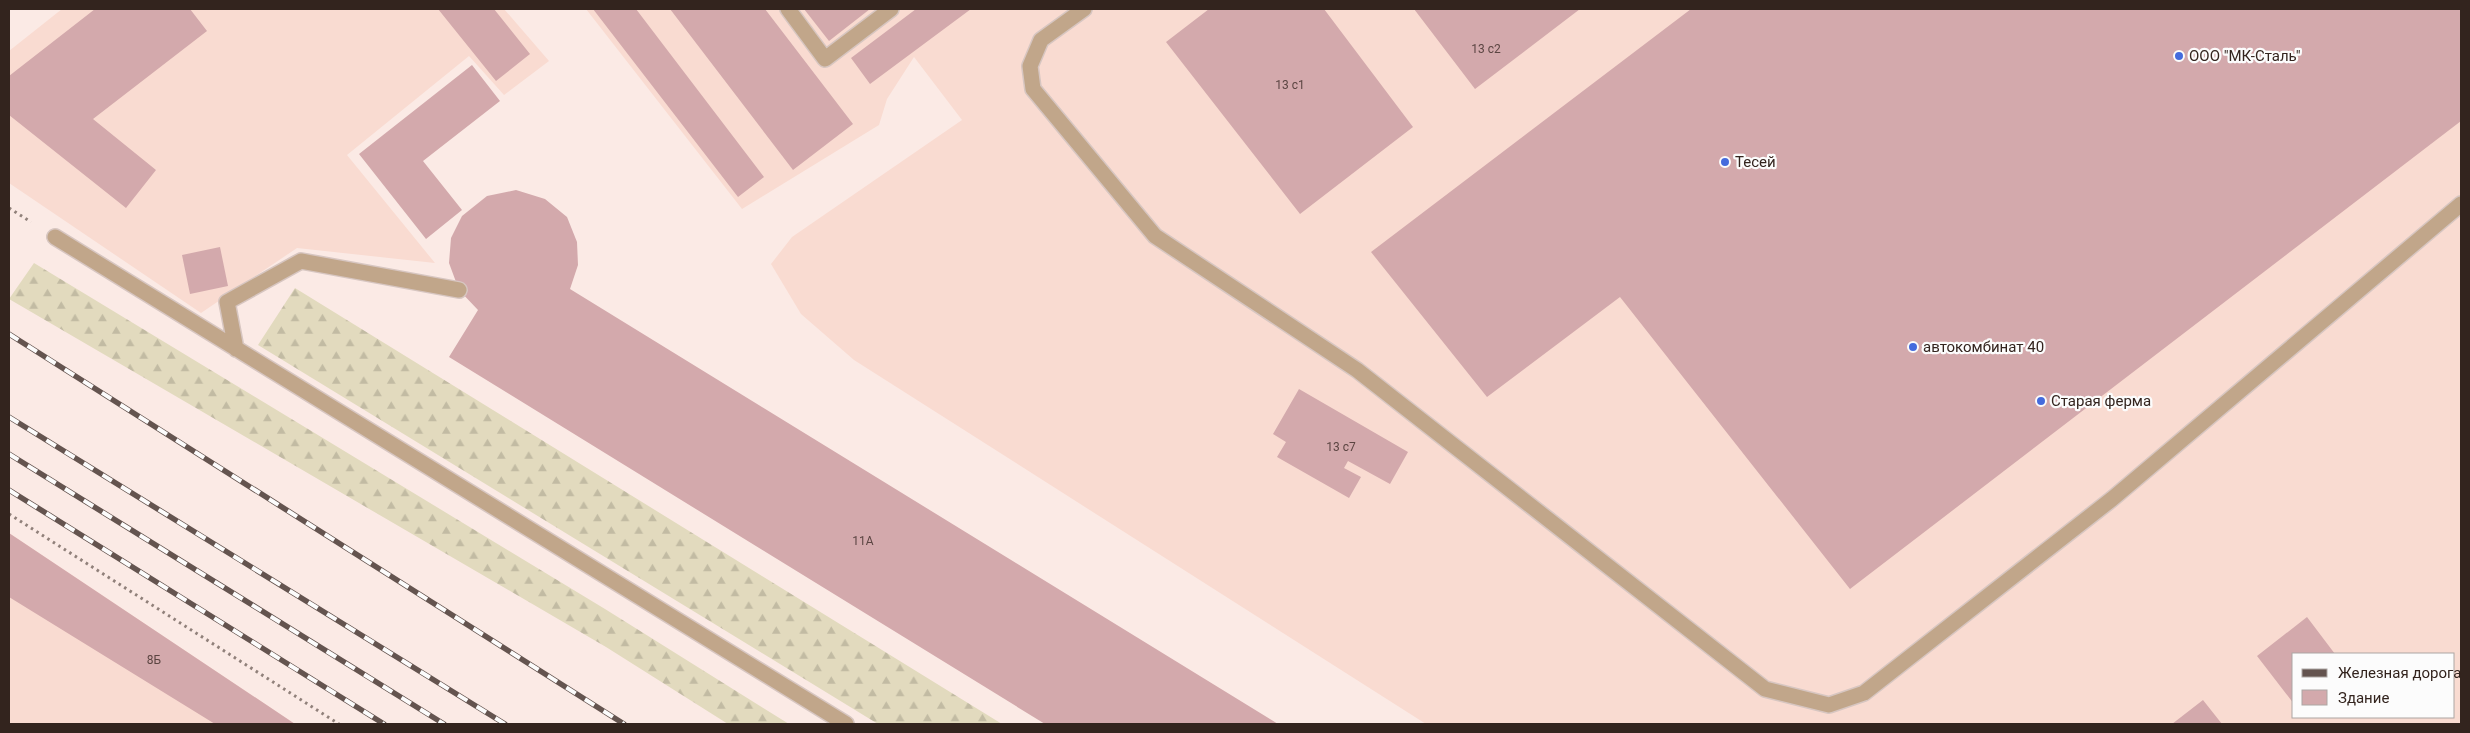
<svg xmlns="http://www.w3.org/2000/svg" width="2470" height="733" viewBox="0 0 2470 733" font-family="Roboto,sans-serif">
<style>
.built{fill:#f9dbd1;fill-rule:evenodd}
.forest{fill:url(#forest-firs)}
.building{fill:#d3a9ac}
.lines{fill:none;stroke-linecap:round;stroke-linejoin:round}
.lane-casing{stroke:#d7c6c1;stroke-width:18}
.path{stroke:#90807a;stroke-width:3;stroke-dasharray:2.5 4;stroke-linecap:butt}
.lane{stroke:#c1a68a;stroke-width:15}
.rail-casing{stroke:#64544f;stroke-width:5.5}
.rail{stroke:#fcfcfc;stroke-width:4;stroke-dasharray:11;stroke-linecap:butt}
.poi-dot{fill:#446bdd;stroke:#fcfcfc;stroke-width:2}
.labels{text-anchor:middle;stroke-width:4.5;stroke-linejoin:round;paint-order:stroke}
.number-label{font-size:12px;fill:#5b4542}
.poi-label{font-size:15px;fill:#33241e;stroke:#fcfcfc;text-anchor:start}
</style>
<defs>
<pattern id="forest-firs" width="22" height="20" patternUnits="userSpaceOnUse" patternTransform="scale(1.25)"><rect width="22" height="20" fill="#e2dabe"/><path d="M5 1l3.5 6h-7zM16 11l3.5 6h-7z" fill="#c2bba3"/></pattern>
</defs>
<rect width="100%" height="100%" fill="#fbeae5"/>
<path class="built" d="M 62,9 L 504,9 L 549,61 L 504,95 L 469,56 L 347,155 L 435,263 L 297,248 L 201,313 L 9,183 L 9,51 Z
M 586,9 L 2461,9 L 2461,724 L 1426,724 L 854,360 L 801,314 L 771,264 L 792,237 L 962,120 L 914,57 L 887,99 L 879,125 L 742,209 ZM 2294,654 L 2454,654 L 2454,717 L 2294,717 Z
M 9,533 L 292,722 L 295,724 L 9,724 Z"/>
<path class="forest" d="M 34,263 L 605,609 L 789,724 L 728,724 L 606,647 L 9,299 Z
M 295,288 L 1002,724 L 878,724 L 258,345 Z"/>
<path class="building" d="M 95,9 L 190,9 L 207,31 L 93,119 L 156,170 L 126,208 L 9,115 L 9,76 Z
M 438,9 L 494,9 L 530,54 L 496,81 Z
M 593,9 L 636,9 L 764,177 L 738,197 Z
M 670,9 L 765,9 L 853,124 L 793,170 Z
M 804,9 L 870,9 L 829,41 Z
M 916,9 L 971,9 L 870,84 L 851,58 Z
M 1209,9 L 1324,9 L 1413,127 L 1300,214 L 1166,42 Z
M 1414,9 L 1580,9 L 1475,89 Z
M 1691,9 L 2461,9 L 2461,121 L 1850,589 L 1620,297 L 1487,397 L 1371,252 Z
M 472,65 L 500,101 L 423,161 L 462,210 L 426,239 L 359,154 Z
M 516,190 L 545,199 L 567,217 L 577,242 L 578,265 L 570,289 L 1278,724 L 1045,724 L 449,357 L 478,310 L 459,290 L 449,263 L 451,238 L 462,216 L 487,196 Z
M 220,247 L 228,286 L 190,294 L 182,255 Z
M 1299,389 L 1408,452 L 1390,484 L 1348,461 L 1344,468 L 1361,477 L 1349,498 L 1277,457 L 1286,442 L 1273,434 Z
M 9,533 L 292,722 L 295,724 L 215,724 L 9,597 Z
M 2307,617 L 2335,654 L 2294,654 L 2294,704 L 2257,656 Z
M 2203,700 L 2222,724 L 2172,724 Z"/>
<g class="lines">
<g class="lane-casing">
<path id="lane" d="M 788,9 L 825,59 L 891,9
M 1084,9 L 1041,40 L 1030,66 L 1033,89 L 1155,236 L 1357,370 L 1765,689 L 1829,705 L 1864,693 L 2112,499 L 2461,204
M 55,237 L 846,724
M 236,349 L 227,302 L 301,261 L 459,290"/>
</g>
<path class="path" d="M 9,208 L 31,222
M 9,514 L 339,724"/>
<use href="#lane" class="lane"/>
<g class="rail-casing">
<path id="rail" d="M 9,334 L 624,724
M 9,417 L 505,724
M 9,454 L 444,724
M 9,490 L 384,724"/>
</g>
<use href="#rail" class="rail"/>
</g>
<g class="poi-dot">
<circle cx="2179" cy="56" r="5"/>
<circle cx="1725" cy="162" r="5"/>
<circle cx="1913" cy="347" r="5"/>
<circle cx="2041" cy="401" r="5"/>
</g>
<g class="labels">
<g class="number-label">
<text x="1486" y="53">13 с2</text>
<text x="1290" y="89">13 с1</text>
<text x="1341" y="451">13 с7</text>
<text x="863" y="545">11А</text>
<text x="154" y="664">8Б</text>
</g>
<g class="poi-label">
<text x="2189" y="61">ООО "МК-Сталь"</text>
<text x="1735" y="167">Тесей</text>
<text x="1923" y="352">автокомбинат 40</text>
<text x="2051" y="406">Старая ферма</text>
</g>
</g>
<rect width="2470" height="733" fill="none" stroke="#33241e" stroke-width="20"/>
<rect x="2292" y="653" width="162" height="65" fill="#fcfcfc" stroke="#aca6a3"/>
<rect x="2302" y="669" width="25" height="8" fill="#64544f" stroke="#aca6a3"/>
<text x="2338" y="678" font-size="15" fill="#33241e">Железная дорога</text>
<rect x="2302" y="690" width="25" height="15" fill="#d3a9ac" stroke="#aca6a3"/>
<text x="2338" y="703" font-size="15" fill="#33241e">Здание</text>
</svg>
